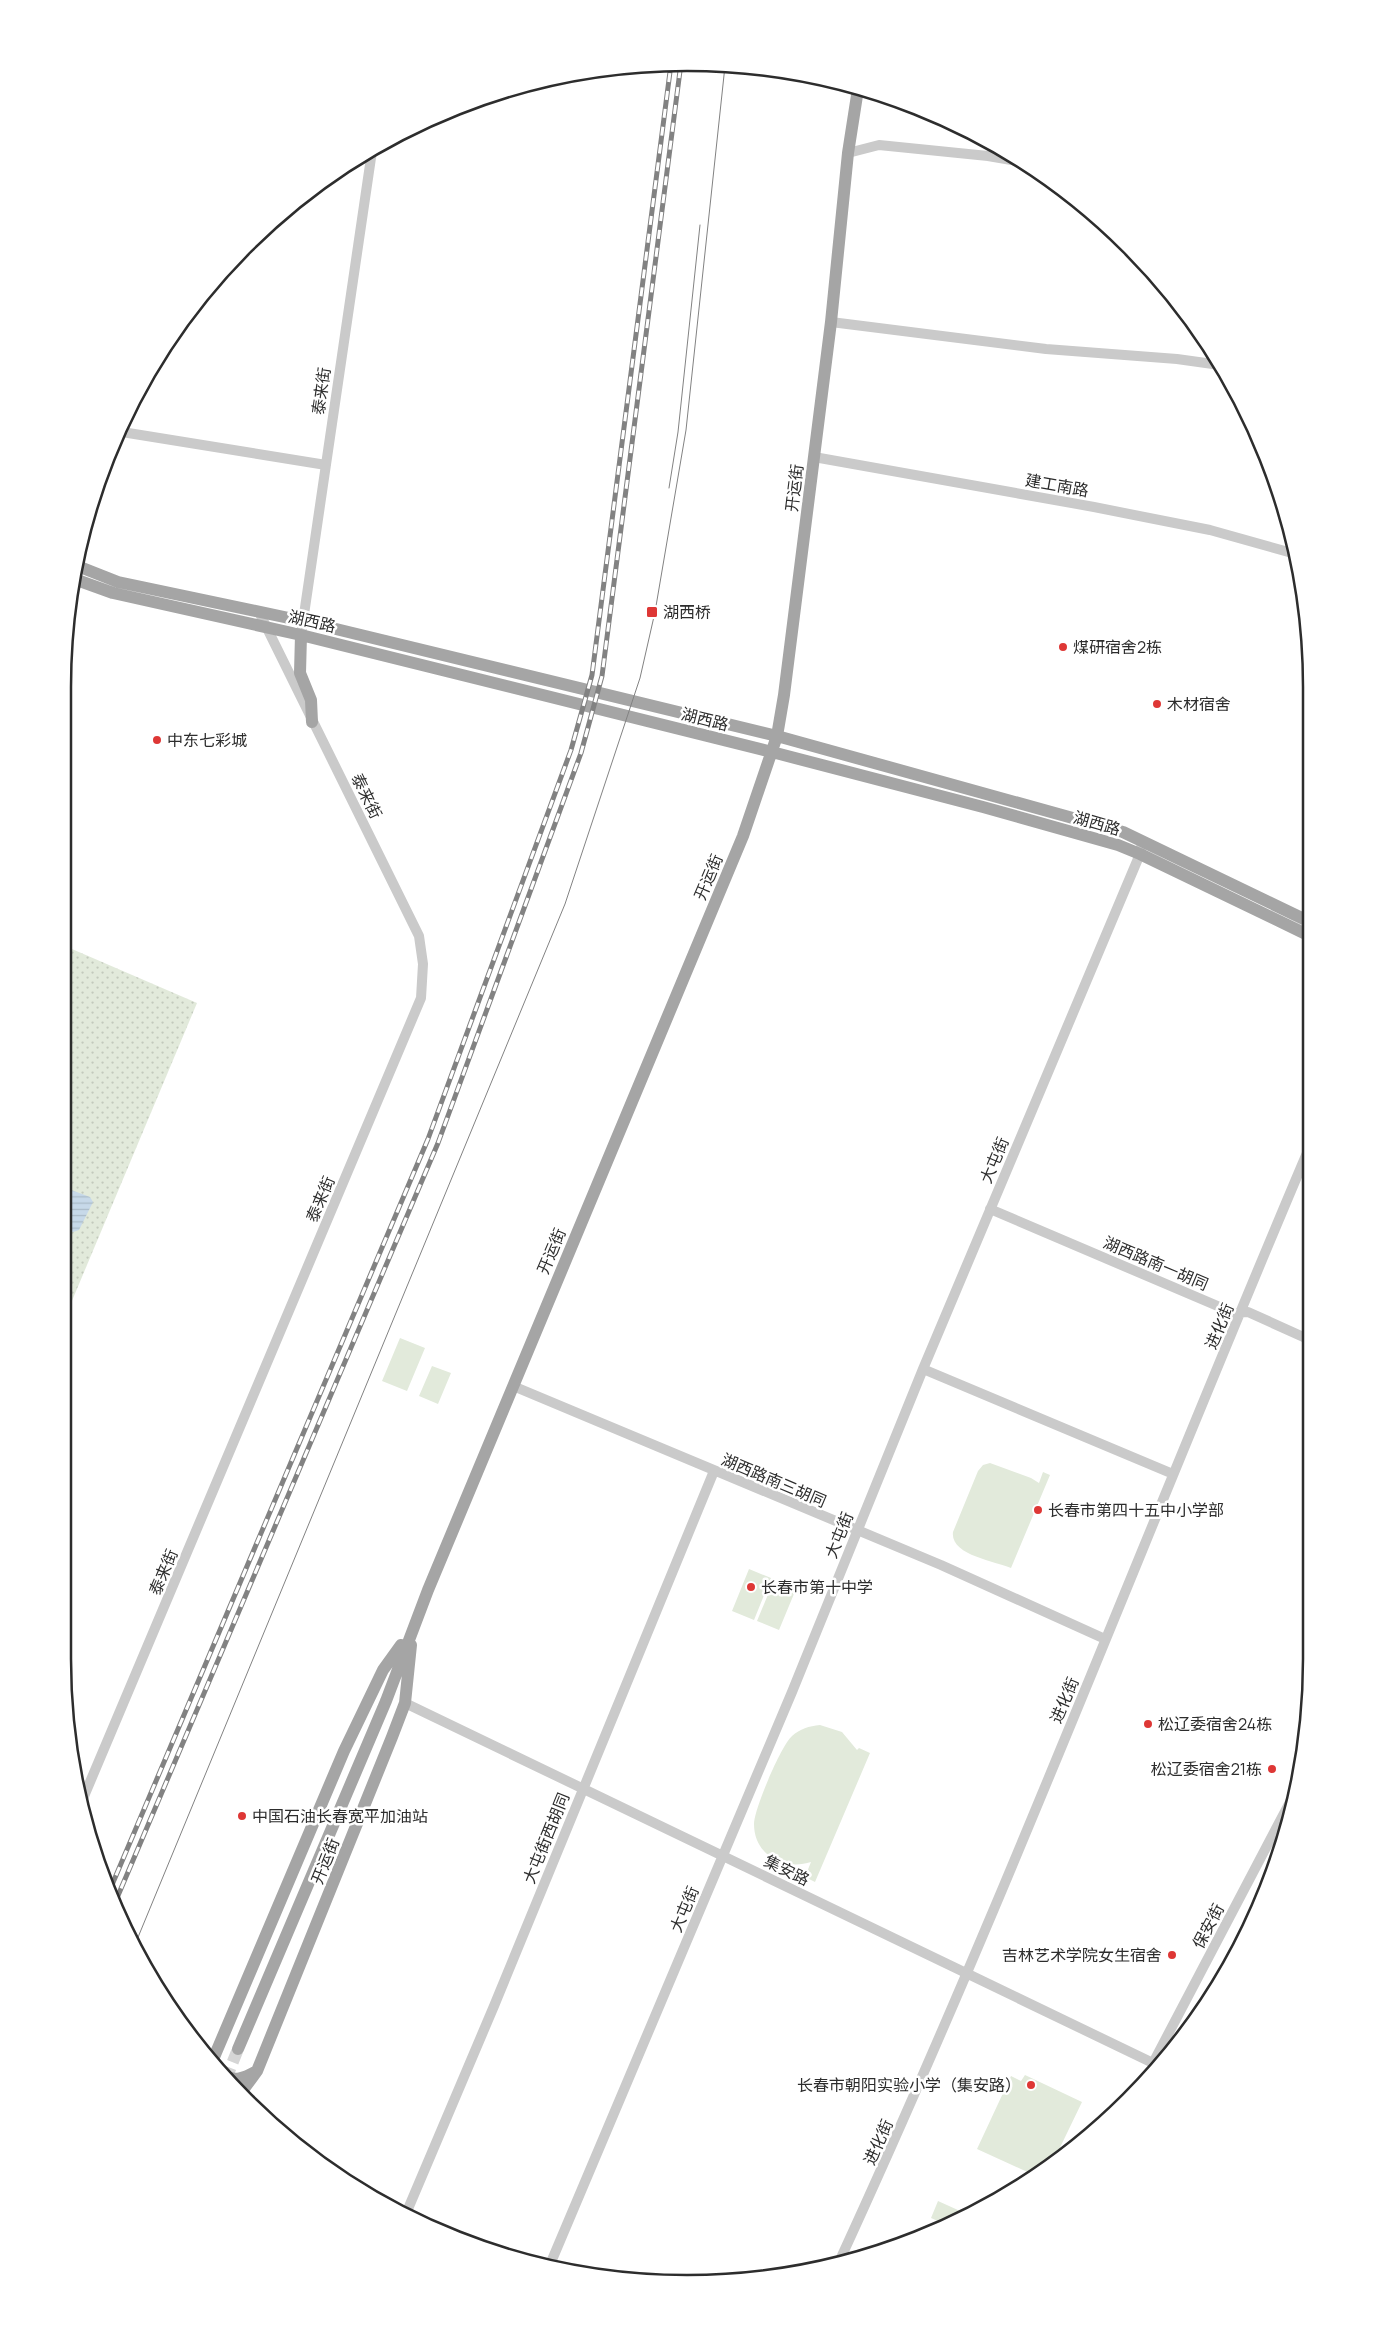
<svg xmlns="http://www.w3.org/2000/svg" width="1374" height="2346" viewBox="0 0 1374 2346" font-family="Manrope,'Noto Sans SC',sans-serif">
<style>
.grass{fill:#e2eadb}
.park{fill:url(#park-dots)}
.water{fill:url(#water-rules)}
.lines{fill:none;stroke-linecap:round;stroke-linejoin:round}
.major-tunnel{stroke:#d5d5d5;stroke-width:12;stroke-dasharray:12 6;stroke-linecap:butt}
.minor{stroke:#cacaca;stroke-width:10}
.major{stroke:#a5a5a5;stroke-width:12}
.tram{stroke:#828282;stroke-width:1}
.rail-casing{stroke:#828282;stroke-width:5}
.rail{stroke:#fff;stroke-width:3;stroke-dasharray:9;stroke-linecap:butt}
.poi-dot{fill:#de3735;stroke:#fff;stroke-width:2}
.labels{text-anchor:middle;stroke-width:5;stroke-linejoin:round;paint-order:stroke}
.street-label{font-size:16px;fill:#2d2d2d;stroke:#fff}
.poi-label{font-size:16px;fill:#2d2d2d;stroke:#fff;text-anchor:start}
.rim{fill:none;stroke:#2d2d2d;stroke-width:2.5}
</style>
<defs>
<pattern id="park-dots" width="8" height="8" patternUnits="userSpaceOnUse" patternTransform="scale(1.25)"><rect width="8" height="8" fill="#e2eadb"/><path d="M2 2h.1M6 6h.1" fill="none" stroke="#c2c9bc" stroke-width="1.8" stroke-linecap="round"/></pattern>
<pattern id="water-rules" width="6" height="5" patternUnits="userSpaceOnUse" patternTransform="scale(1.25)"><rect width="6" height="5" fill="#c7d9e9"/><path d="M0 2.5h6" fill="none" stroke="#abbbc8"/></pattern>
</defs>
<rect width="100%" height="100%" fill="#fff"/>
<path class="grass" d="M 400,1338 L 425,1348 L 407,1391 L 382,1381 Z
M 432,1366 L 451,1373 L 438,1404 L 419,1396 Z
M 990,1463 L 1031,1478 L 1039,1483 L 1043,1472 L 1050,1475 L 1011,1568 C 995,1561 950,1555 953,1532 L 978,1471 L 983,1465 Z
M 749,1569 L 771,1578 L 754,1620 L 732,1611 Z
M 774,1580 L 796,1589 L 779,1630 L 757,1621 Z
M 820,1725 L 842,1732 L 857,1750 L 859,1748 L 870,1753 L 815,1882 L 805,1877 L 811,1862 C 784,1871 754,1855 754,1824 C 754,1809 781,1746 792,1736 C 800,1729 809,1726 820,1725 Z
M 1025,2075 L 1082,2102 L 1054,2160 L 1034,2175 L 977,2149 L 1011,2076 L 1021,2081 Z
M 938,2201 L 969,2215 L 947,2225 L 931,2218 Z"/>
<path class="park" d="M 65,946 L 197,1003 L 66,1315 Z"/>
<path class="water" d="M 66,1188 L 90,1197 L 93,1202 L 79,1230 L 73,1232 L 66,1229 Z"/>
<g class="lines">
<path class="major-tunnel" d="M 226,2079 L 238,2049"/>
<path class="minor" d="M 848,153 L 879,145 L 988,156 L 1023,162
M 831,322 L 1046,349 L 1177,359 L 1220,365
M 122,432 L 326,465
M 814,457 L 1094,507 L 1210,530 L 1292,553
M 301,635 L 372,151
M 990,1209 L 1234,1313 L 1248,1312 L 1310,1340
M 923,1369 L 1173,1474
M 513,1386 L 941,1565 L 1105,1639
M 405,1703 L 1155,2064
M 82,1801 L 421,998 L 423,964 L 419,936 L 259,612
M 1153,2063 L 1290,1802
M 405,2216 L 494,2006 L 714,1471
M 839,2262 C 1008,1895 1152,1517 1310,1146
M 549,2267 L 792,1692 L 923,1369 L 1140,854 L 1141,847"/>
<path class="major" d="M 80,567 L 118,582 L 303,621 L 777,736 L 1123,832 L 1310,922
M 77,580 L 113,593 L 301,635 L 772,752 L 983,807 L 1118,845 L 1140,854 L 1310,936
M 301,635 L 300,673 L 311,700 L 312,722
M 238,2049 L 386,1701 L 428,1590 L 743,836 L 777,736 L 784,695 L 831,322 L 848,153 L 858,89
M 212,2062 L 344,1751 L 383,1670 L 401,1645
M 223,2075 C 235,2082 244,2078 255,2072
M 240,2094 L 257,2071 L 392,1737 L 405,1703 L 411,1645"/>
<path class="tram" d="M 669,488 L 678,432 L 700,225
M 134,1947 L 565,904 L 640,678 L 655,612 L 686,430 L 725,66"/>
<g class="rail-casing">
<path id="rail" d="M 109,1892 L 428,1139 L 571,750 L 592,675 L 671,64
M 114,1905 L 438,1143 L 581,753 L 602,676 L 681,63"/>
</g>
<use href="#rail" class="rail"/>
</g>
<g class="poi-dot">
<rect x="646" y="606" width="12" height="12" rx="2.5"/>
<circle cx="1063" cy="647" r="5"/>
<circle cx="1157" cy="704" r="5"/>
<circle cx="157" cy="740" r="5"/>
<circle cx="1038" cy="1510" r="5"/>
<circle cx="751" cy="1587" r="5"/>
<circle cx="1148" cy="1724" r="5"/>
<circle cx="1272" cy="1769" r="5"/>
<circle cx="242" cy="1816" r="5"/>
<circle cx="1172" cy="1955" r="5"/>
<circle cx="1031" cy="2085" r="5"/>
</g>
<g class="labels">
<g class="street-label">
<text transform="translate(321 391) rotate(-82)" y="6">泰来街</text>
<text transform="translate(1057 485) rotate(10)" y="6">建工南路</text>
<text transform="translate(794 488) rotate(-83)" y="6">开运街</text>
<text transform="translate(312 621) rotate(13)" y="6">湖西路</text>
<text transform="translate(705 719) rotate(14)" y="6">湖西路</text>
<text transform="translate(367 796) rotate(64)" y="6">泰来街</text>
<text transform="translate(1097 823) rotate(16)" y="6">湖西路</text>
<text transform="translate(708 877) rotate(-67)" y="6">开运街</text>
<text transform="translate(994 1160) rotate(-67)" y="6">大屯街</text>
<text transform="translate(320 1199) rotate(-67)" y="6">泰来街</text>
<text transform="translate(551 1251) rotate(-67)" y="6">开运街</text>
<text transform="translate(1156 1263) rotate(23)" y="6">湖西路南一胡同</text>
<text transform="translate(1219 1326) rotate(-67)" y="6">进化街</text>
<text transform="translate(774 1480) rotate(23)" y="6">湖西路南三胡同</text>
<text transform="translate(839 1535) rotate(-68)" y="6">大屯街</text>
<text transform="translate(163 1572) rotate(-67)" y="6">泰来街</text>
<text transform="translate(1064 1700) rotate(-67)" y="6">进化街</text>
<text transform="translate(546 1838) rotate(-68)" y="6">大屯街西胡同</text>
<text transform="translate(325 1861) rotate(-68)" y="6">开运街</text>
<text transform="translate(787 1870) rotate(26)" y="6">集安路</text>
<text transform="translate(684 1909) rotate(-67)" y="6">大屯街</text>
<text transform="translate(1208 1926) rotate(-62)" y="6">保安街</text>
<text transform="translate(878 2142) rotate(-66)" y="6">进化街</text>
</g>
<g class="poi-label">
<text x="663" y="618">湖西桥</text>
<text x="1073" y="653">煤研宿舍2栋</text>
<text x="1167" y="710">木材宿舍</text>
<text x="167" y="746">中东七彩城</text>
<text x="1048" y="1516">长春市第四十五中小学部</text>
<text x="761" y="1593">长春市第十中学</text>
<text x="1158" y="1730">松辽委宿舍24栋</text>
<text x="1262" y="1775" text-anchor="end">松辽委宿舍21栋</text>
<text x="252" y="1822">中国石油长春宽平加油站</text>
<text x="1162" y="1961" text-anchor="end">吉林艺术学院女生宿舍</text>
<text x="1021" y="2091" text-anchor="end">长春市朝阳实验小学（集安路）</text>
</g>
</g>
<path d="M0 0H1374V2346H0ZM687 71H687A616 616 0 0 1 1303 687V1659A616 616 0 0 1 687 2275H687A616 616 0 0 1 71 1659V687A616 616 0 0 1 687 71Z" fill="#fff" fill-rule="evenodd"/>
<path class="rim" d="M687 71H687A616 616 0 0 1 1303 687V1659A616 616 0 0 1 687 2275H687A616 616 0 0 1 71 1659V687A616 616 0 0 1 687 71Z"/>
</svg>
